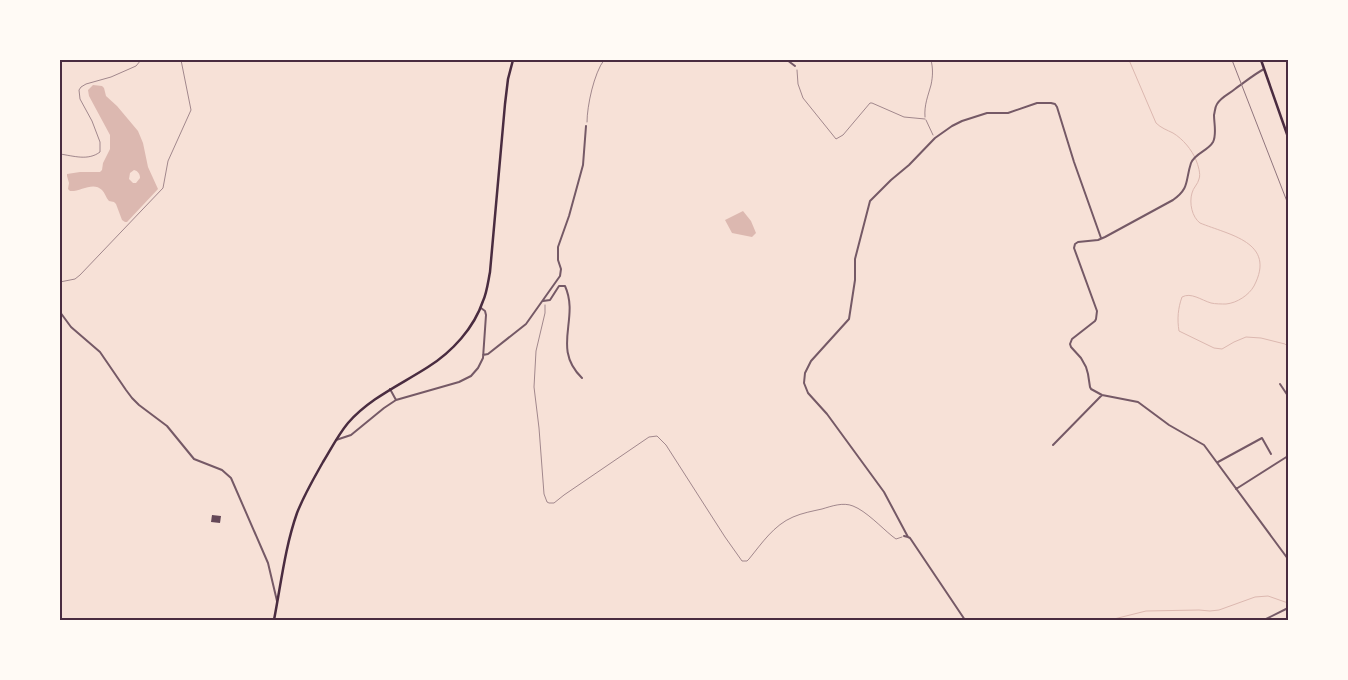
<svg xmlns="http://www.w3.org/2000/svg" width="1348" height="680" viewBox="0 0 1348 680" font-family="'Titillium Web',sans-serif">
<style>
.water{fill:#dcb8b0;fill-rule:evenodd}
.lines{fill:none;stroke-linecap:round;stroke-linejoin:round}
.stream{stroke:#dcb8b0;stroke-width:1}
.building{fill:#644757}
.path{stroke:#4a2c40;stroke-width:0.5}
.minor{stroke:#755966;stroke-width:2}
.secondary{stroke:#4a2c40;stroke-width:2.5}
.primary{stroke:#4a2c40;stroke-width:2.5}
.rail{stroke:#8f747c;stroke-width:1}
.neatline{fill:none;stroke:#4a2c40;stroke-width:2}
</style>
<rect width="100%" height="100%" fill="#f7e1d7"/>
<path class="water" d="M 93,85 L 102,86 L 104,88 L 106,96 L 117,106 L 138,131 L 143,143 L 148,167 L 158,189 L 127,222 L 125,222 L 122,220 L 116,204 L 114,202 L 109,201 C 106,198 105,193 102,190 C 93,181 80,192 70,191 L 68,189 L 69,183 L 67,176 L 67,174 L 80,172 L 100,172 L 102,170 L 103,163 L 110,149 L 110,135 L 89,96 L 88,90 ZM 134,170 C 138,171 140,174 140,178 L 136,183 L 133,183 L 129,179 L 130,173 Z
M 743,211 L 751,221 L 756,233 L 752,237 L 732,233 L 725,220 Z"/>
<g class="lines">
<path class="stream" d="M 1129,60 L 1156,123 C 1161,128 1167,130 1173,133 C 1183,139 1192,150 1196,160 C 1198,165 1201,174 1199,179 C 1198,184 1193,188 1192,193 C 1189,203 1192,217 1200,223 C 1229,235 1277,242 1254,286 C 1249,295 1237,303 1226,304 C 1222,304 1215,304 1211,303 C 1201,300 1191,292 1182,297 C 1178,308 1177,319 1179,331 L 1214,348 L 1222,349 L 1234,342 L 1246,337 L 1261,338 L 1285,344 L 1288,347
M 1110,620 L 1146,611 L 1199,610 L 1210,611 L 1219,610 L 1255,597 L 1268,596 L 1288,603"/>
</g>
<path class="building" d="M 212,515 L 221,516 L 220,523 L 211,522 Z"/>
<g class="lines">
<path class="path" d="M 797,70 L 798,84 L 803,98 L 836,139 L 843,135 L 870,103 L 872,103 L 904,117 L 925,119
M 925,117 C 924,105 928,96 931,85 C 933,76 933,68 931,60
M 926,120 L 933,135
M 587,122 C 587,106 594,73 604,60
M 60,154 C 74,156 88,161 100,152 L 100,142 L 92,121 L 80,99 L 79,90 L 81,87 L 86,84 L 111,77 L 136,66 L 141,60
M 60,282 L 75,279 L 80,275 L 163,188 L 168,161 L 191,110 L 181,60
M 545,305 L 545,313 L 536,351 L 534,387 L 539,428 L 544,494 L 547,502 L 549,503 L 554,503 L 564,495 L 649,437 L 657,436 L 666,445 L 725,537 L 742,561 L 747,561 L 749,559 C 762,543 774,525 793,517 C 802,513 813,511 822,509 C 832,506 843,502 853,506 C 866,511 881,527 892,536 L 896,539 L 902,537"/>
<path class="minor" d="M 787,60 L 795,66
M 1264,69 C 1253,75 1245,82 1235,89 C 1229,94 1221,97 1217,104 C 1215,107 1215,111 1214,115 C 1214,124 1217,134 1213,142 C 1208,151 1195,153 1191,163 C 1185,181 1190,188 1173,200 L 1105,237 L 1098,240 L 1078,242 L 1075,244 L 1074,248 L 1097,311 L 1096,319 L 1095,321 L 1072,339 L 1070,344 L 1071,347 L 1081,358 L 1086,367 L 1088,374 L 1090,387 L 1091,389 L 1102,395 L 1138,402 L 1169,425 L 1204,445 L 1288,559
M 543,301 L 550,300 L 559,286 L 565,286 C 580,319 551,348 582,378
M 60,312 L 71,327 L 100,352 L 126,390 L 132,398 L 139,405 L 167,426 L 194,459 L 222,470 L 231,478 L 268,563 L 277,601
M 483,355 L 488,354 L 526,324 L 560,276 L 561,269 L 558,260 L 558,247 L 569,216 L 583,165 L 586,126
M 1280,384 L 1288,396
M 390,389 L 396,400
M 336,440 L 351,435 L 384,408 L 396,400 L 459,382 L 471,376 L 478,368 L 483,358 L 486,315 L 485,311 L 481,308
M 1053,445 L 1102,395
M 1218,462 L 1262,438 L 1271,454
M 1236,489 L 1288,456
M 904,536 L 908,537 L 910,538 L 965,620
M 908,537 L 884,492 L 827,414 L 808,393 L 804,383 L 805,373 L 811,361 L 849,319 L 855,280 L 855,259 L 870,201 L 891,180 L 909,165 L 935,138 L 952,126 L 962,121 L 987,113 L 1008,113 L 1037,103 L 1051,103 L 1055,104 L 1057,107 L 1074,162 L 1101,238
M 1264,620 L 1288,608"/>
<path class="secondary" d="M 274,620 C 281,584 285,547 297,513 C 304,495 314,478 323,462 C 331,449 338,435 348,423 C 370,398 400,385 428,367 C 452,352 474,328 483,301 C 487,292 488,282 490,272 L 505,104 L 508,79 L 513,60"/>
<path class="primary" d="M 1261,60 L 1288,137"/>
<path class="rail" d="M 1232,60 L 1288,204"/>
</g>
<rect width="1348" height="680" fill="none" stroke="#fffaf5" stroke-width="122"/>
<rect x="61" y="61" width="1226" height="558" class="neatline"/>
</svg>
